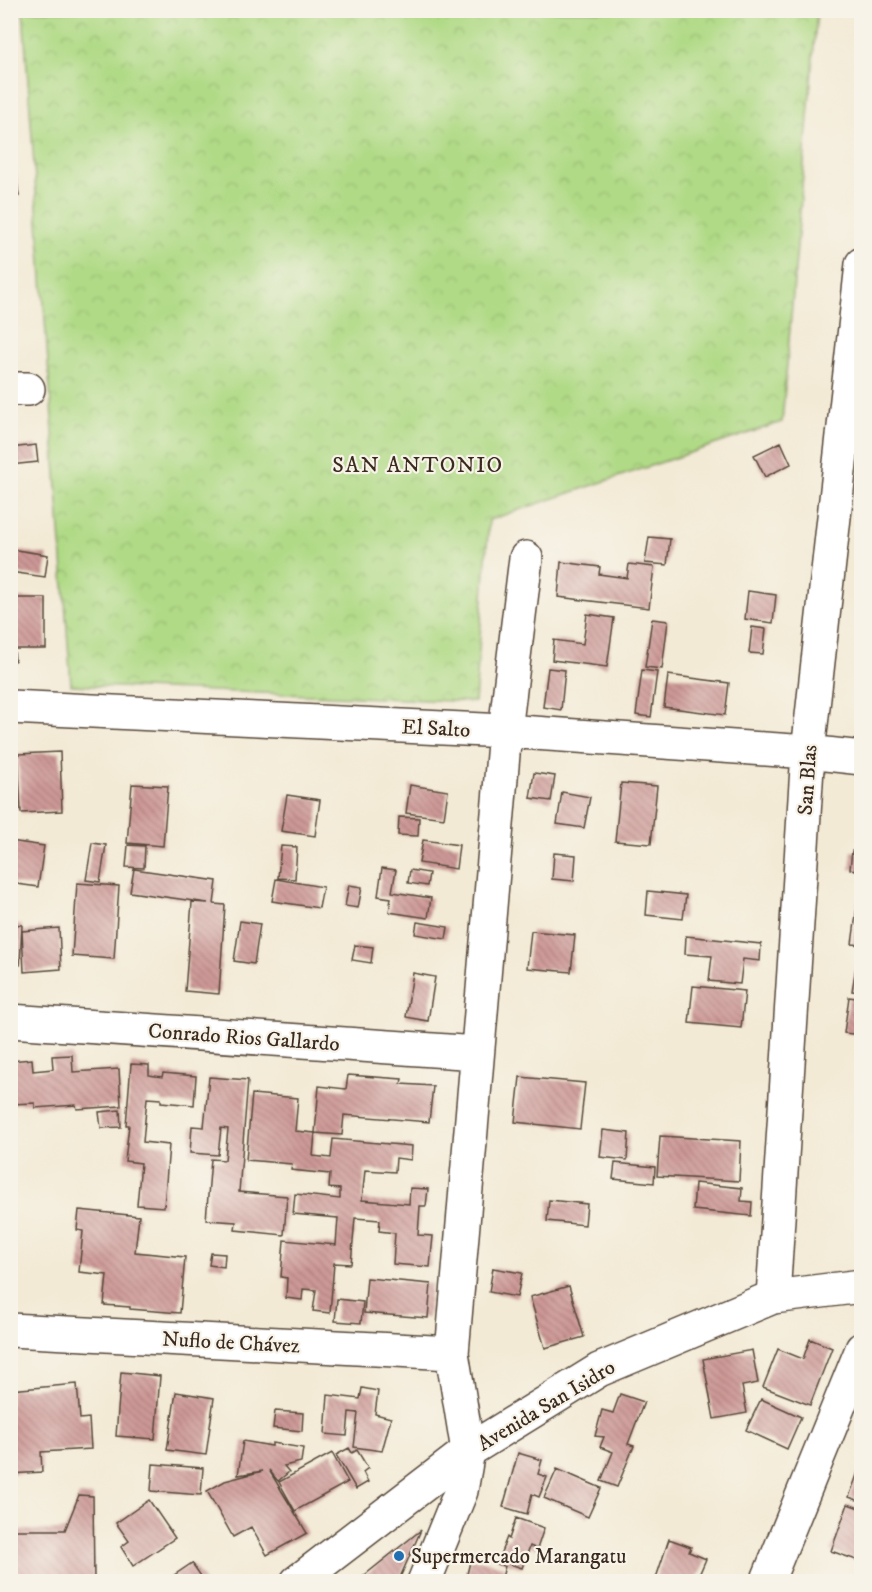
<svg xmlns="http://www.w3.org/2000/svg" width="872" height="1592" viewBox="0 0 872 1592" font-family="'IM FELL DW Pica',serif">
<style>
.park{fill:url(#park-crowns);stroke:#768252;stroke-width:1.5}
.building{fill:url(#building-back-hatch)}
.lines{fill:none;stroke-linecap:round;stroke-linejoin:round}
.minor-casing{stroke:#574739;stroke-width:36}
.major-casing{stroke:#574739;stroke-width:36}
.minor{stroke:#fff;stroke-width:33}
.major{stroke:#fff;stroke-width:33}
.poi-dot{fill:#1f6fb2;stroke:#f7f3e8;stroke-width:2}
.labels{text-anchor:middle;stroke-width:4.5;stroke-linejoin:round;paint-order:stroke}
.street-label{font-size:21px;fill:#3b2a1e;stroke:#f7f3e8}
.poi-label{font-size:21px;fill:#3b2a1e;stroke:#f7f3e8;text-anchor:start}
.neighbourhood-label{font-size:22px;letter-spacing:1.5px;fill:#3b2a1e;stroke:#f7f3e8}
</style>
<defs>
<pattern id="park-crowns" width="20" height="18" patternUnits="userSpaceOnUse" patternTransform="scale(1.5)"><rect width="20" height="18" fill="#b0da86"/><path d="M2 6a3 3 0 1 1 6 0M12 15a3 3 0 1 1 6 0" fill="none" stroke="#98bb73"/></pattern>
<pattern id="building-back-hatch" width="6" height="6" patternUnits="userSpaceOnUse" patternTransform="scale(1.5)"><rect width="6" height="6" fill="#ce9997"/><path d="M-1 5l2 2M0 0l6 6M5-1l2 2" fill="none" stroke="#a87d7b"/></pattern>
</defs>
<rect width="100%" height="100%" fill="#f7f3e8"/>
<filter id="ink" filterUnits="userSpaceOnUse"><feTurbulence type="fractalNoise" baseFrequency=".0167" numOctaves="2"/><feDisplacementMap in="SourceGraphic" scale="12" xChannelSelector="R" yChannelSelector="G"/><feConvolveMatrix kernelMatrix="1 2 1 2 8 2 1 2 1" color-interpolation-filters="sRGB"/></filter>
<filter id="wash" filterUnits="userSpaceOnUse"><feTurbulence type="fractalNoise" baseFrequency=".008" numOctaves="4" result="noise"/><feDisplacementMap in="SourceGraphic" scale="24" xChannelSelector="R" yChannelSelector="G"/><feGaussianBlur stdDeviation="1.35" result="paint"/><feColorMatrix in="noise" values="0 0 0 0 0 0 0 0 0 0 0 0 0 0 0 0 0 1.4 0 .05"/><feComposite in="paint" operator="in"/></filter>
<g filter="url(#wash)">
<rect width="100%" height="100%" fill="#f3ead5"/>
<path class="park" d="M 23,11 L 817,11 L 782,422 L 489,520 L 475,702 L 71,685 Z"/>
<g id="blocks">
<path class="building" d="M 16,174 L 19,196 L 10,197 L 10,175 Z
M 10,201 L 12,201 L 14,227 L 10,227 Z
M 781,442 L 791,464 L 765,477 L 754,455 Z
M 36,445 L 38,462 L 10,465 L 10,448 Z
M 649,537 L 670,539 L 667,565 L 645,563 Z
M 10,549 L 48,555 L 45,577 L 10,572 Z
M 561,562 L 600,567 L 599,574 L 627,578 L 629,564 L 654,567 L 649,608 L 558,597 Z
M 748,591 L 776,595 L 773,623 L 745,619 Z
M 14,598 L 46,598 L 46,649 L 14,649 L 15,661 L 10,661 L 10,613 L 12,613 L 14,632 Z
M 587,614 L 614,618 L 607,667 L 552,660 L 554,640 L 583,644 Z
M 652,619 L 668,621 L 662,669 L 645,667 Z
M 752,627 L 766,629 L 763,654 L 749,653 Z
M 548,668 L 565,670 L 561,710 L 543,707 Z
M 642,670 L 657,672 L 651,717 L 636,715 Z
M 668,675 L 729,683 L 725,715 L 664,707 Z
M 60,752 L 62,811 L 21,813 L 18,754 Z
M 10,758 L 16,758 L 18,808 L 10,808 Z
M 534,773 L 555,776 L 551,801 L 530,798 Z
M 621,783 L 657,786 L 651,844 L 615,841 Z
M 132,784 L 168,786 L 163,846 L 127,843 Z
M 410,785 L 448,791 L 444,818 L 406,813 Z
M 562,792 L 590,797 L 584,828 L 557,824 Z
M 287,795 L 320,800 L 315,836 L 281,831 Z
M 399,817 L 419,818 L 418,836 L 398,835 Z
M 423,840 L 459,845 L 456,869 L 419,863 Z
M 10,841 L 44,846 L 38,887 L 10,883 Z
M 92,843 L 106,845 L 100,882 L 86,880 Z
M 128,845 L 145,846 L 144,868 L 126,867 Z
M 281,846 L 297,847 L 295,879 L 278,878 Z
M 852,851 L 862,852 L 862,871 L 850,869 Z
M 554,853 L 576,855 L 574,881 L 552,879 Z
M 382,868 L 396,870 L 392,892 L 431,898 L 428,918 L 389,912 L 391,898 L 378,896 Z
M 134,869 L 217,881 L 214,904 L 225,905 L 219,994 L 185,991 L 192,902 L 208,903 L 130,892 Z
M 410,870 L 429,873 L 427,886 L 408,883 Z
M 276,879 L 323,887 L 319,908 L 272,901 Z
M 77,883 L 119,886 L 114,959 L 72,956 Z
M 349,885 L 362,887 L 358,908 L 345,906 Z
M 648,891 L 686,895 L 683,919 L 646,915 Z
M 858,900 L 862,900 L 862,945 L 852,944 Z
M 240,921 L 260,924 L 254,964 L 234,961 Z
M 417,922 L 448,927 L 446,939 L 415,934 Z
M 10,924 L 22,925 L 20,965 L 10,964 Z
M 59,928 L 61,969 L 24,972 L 22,931 Z
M 531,931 L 575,935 L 571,972 L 527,968 Z
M 686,936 L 761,944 L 760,961 L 743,959 L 740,984 L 709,981 L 712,956 L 685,954 Z
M 355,945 L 373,947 L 371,963 L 352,960 Z
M 859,949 L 862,950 L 862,992 L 852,991 Z
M 413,973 L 435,977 L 428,1021 L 406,1017 Z
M 693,986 L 745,991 L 741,1028 L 689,1023 Z
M 849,997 L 862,999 L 862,1035 L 844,1033 Z
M 72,1055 L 73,1072 L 119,1069 L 121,1106 L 77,1109 L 76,1105 L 35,1108 L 35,1103 L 10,1104 L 10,1061 L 32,1059 L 33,1071 L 53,1069 L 52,1056 Z
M 131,1064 L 149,1065 L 149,1075 L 162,1077 L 163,1073 L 196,1076 L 194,1105 L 161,1102 L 161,1099 L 147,1098 L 143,1142 L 169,1145 L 164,1207 L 137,1205 L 141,1163 L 125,1161 L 129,1125 L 126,1125 Z
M 348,1075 L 402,1079 L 401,1084 L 433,1086 L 429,1122 L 344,1115 L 342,1135 L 315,1133 L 319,1086 L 346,1089 Z
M 209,1077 L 248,1080 L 239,1192 L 287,1196 L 284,1235 L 235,1230 L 236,1222 L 206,1220 L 211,1159 L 225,1160 L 228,1129 L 221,1128 L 218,1155 L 190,1153 L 192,1126 L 204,1127 Z
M 520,1077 L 585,1083 L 580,1129 L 515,1122 Z
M 252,1094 L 298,1098 L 295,1131 L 315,1133 L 313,1156 L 331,1158 L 333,1139 L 412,1146 L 411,1160 L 396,1158 L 395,1172 L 365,1170 L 362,1200 L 409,1204 L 410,1188 L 428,1189 L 426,1206 L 420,1206 L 418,1235 L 433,1236 L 430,1267 L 393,1264 L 395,1233 L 379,1231 L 380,1220 L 355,1218 L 351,1264 L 334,1263 L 330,1313 L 313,1311 L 316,1290 L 303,1289 L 302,1300 L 286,1298 L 287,1278 L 281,1277 L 284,1240 L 336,1245 L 338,1218 L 293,1214 L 295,1194 L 340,1199 L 340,1189 L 329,1188 L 330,1174 L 291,1170 L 292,1164 L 246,1160 Z
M 120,1110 L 121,1127 L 101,1128 L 99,1112 Z
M 603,1130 L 629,1133 L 627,1160 L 600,1157 Z
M 660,1136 L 741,1141 L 739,1181 L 657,1176 Z
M 615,1163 L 655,1167 L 654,1183 L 613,1179 Z
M 695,1183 L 742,1188 L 741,1201 L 752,1202 L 751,1216 L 693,1210 Z
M 549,1200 L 587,1204 L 585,1225 L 547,1221 Z
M 79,1210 L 139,1216 L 135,1252 L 185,1257 L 180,1313 L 130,1309 L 130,1307 L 104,1305 L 107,1275 L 79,1272 L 83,1231 L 77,1230 Z
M 211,1253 L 225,1254 L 224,1267 L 209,1265 Z
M 493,1268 L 522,1273 L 517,1297 L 489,1292 Z
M 367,1278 L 431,1284 L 428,1318 L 364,1313 Z
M 569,1286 L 584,1337 L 545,1348 L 530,1297 Z
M 337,1299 L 363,1302 L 361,1323 L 335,1321 Z
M 810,1339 L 832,1348 L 810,1405 L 763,1387 L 778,1349 L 803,1359 Z
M 752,1350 L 758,1383 L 742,1386 L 747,1413 L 714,1419 L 703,1359 Z
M 121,1372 L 160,1376 L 155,1439 L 116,1436 Z
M 77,1384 L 80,1419 L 89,1418 L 91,1449 L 41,1452 L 42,1472 L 10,1474 L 10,1390 Z
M 362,1388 L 378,1391 L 375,1414 L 391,1418 L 382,1451 L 354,1447 L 358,1413 L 349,1412 L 347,1436 L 325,1434 L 328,1395 L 360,1399 Z
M 176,1392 L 214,1398 L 206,1455 L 167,1450 Z
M 620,1394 L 644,1402 L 628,1444 L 634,1446 L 617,1487 L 601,1481 L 613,1452 L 600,1447 L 604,1437 L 595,1436 L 602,1410 L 613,1413 Z
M 761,1399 L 801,1417 L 787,1449 L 746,1430 Z
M 275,1411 L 303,1413 L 302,1431 L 273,1428 Z
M 243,1441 L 272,1446 L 272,1443 L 303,1448 L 301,1462 L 284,1466 L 289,1472 L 278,1481 L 269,1470 L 307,1533 L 267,1555 L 251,1527 L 233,1537 L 207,1491 L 225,1481 L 263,1471 L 238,1475 Z
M 349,1448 L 352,1453 L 357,1450 L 368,1468 L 363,1472 L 368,1482 L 356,1489 L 336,1455 Z
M 332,1453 L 348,1482 L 295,1511 L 279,1482 Z
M 518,1453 L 542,1460 L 538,1474 L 547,1477 L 539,1497 L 532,1494 L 527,1514 L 503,1507 Z
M 153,1464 L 203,1468 L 201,1495 L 151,1491 Z
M 861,1464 L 862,1464 L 862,1502 L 849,1497 Z
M 557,1469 L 601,1488 L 588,1517 L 544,1498 Z
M 79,1495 L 93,1496 L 94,1582 L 10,1582 L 10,1530 L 65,1530 Z
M 149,1500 L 175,1538 L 133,1566 L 121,1547 L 129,1541 L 116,1523 Z
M 848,1504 L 862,1509 L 862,1562 L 831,1551 Z
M 516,1518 L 544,1528 L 537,1549 L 530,1546 L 522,1568 L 498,1560 L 507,1537 L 509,1539 Z
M 421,1530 L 398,1582 L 356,1582 Z
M 669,1539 L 691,1547 L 689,1552 L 706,1559 L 696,1582 L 655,1581 Z
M 471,1558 L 505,1566 L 501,1582 L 465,1582 Z
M 192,1563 L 205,1582 L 164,1582 Z"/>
</g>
</g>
<g filter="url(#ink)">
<use href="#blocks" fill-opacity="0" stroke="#574739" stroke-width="1.5"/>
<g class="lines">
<g class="minor-casing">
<path id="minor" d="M 10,389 L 28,389
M 10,707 L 505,731 L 808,752 L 862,758
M 10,1021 L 477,1053
M 773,1297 L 808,752 L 862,264
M 10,1330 L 452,1353
M 424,1582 L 461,1491 L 468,1451 L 452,1353 L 505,731 L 526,558
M 767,1582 L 862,1349"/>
</g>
<g class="major-casing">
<path id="major" d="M 297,1582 L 468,1451 L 599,1370 L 773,1297 L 862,1286"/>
</g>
<use href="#minor" class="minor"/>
<use href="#major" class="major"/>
</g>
</g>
<circle class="poi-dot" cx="399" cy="1556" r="6"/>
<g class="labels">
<g class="street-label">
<text transform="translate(436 728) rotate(3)" y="7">El Salto</text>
<text transform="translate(807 780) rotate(-86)" y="7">San Blas</text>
<text transform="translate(244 1037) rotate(4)" y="7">Conrado Rios Gallardo</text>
<text transform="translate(231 1342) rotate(3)" y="7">Nuflo de Chávez</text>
<text transform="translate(546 1405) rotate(-31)" y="7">Avenida San Isidro</text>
</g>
<g class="poi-label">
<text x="411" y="1563">Supermercado Marangatu</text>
</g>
<g class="neighbourhood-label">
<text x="418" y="472">SAN ANTONIO</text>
</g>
</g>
<rect width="872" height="1592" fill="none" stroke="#f7f3e8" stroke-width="36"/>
</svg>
